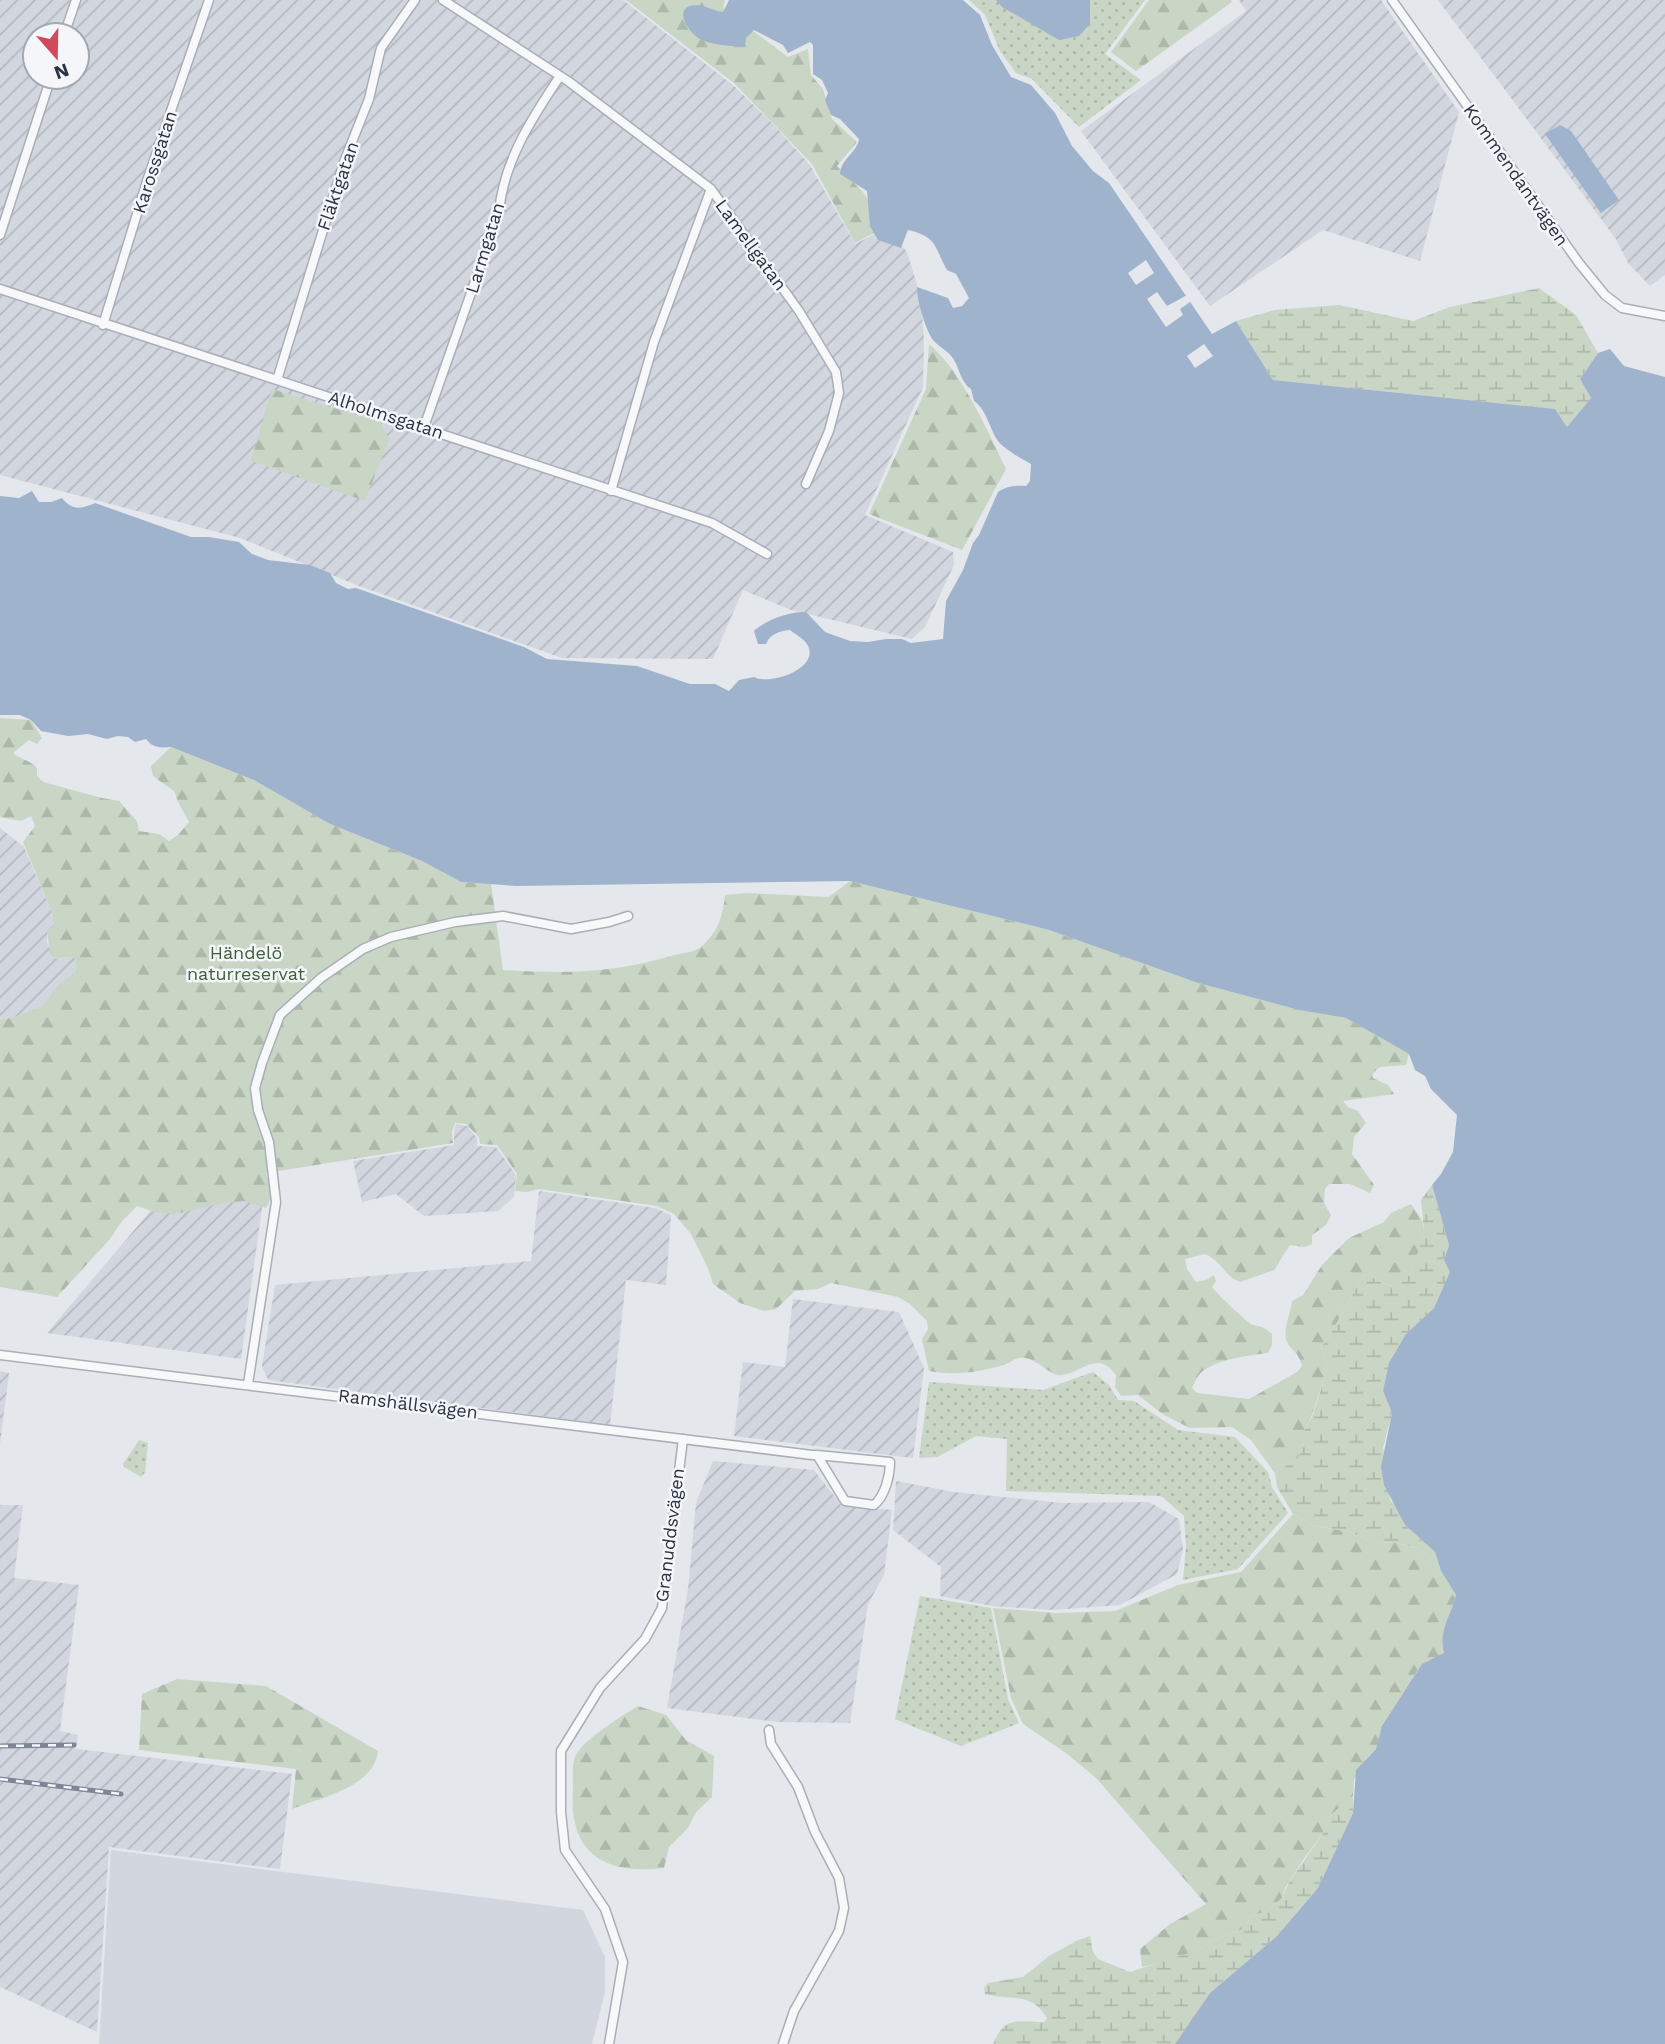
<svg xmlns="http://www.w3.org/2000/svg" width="1665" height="2044" viewBox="0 0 1665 2044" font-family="'Work Sans',sans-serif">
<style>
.built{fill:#d2d6de}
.industrial{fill:url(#industrial-furrows);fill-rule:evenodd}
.green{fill:url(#green-dots)}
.forest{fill:url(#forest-firs)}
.wetland{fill:url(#wetland-marsh)}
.water{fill:#9fb4cc}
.pier{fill:#e4e7ec}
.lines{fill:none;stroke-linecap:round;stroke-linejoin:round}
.street-casing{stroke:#a9aeb7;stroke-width:11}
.street{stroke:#f7f8fa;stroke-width:8}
.rail-casing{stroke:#7d8696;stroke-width:5}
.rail{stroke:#f4f6f9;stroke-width:2.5;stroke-dasharray:8;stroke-linecap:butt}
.labels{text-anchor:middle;stroke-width:5;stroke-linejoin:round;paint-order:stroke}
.street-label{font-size:18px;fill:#2b3445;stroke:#f4f6f9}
.park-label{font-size:18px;fill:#3f6138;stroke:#f4f6f9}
</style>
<defs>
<pattern id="industrial-furrows" width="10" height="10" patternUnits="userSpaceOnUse" patternTransform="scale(1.75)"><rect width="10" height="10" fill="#d2d6de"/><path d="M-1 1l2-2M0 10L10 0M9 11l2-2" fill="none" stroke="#b4b8c0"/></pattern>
<pattern id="green-dots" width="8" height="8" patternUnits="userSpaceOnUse" patternTransform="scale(1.75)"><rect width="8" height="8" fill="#c9d6c5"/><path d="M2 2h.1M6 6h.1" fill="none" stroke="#adb8ab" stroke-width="1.8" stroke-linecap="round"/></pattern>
<pattern id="forest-firs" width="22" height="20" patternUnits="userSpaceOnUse" patternTransform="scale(1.75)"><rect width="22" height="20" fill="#c9d6c5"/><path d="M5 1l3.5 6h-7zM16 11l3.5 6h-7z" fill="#adb8ab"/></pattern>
<pattern id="wetland-marsh" width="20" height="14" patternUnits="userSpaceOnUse" patternTransform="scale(1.75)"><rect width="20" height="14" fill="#c9d6c5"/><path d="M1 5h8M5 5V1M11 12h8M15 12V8" fill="none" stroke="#adb8ab"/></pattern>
</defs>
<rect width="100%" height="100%" fill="#e4e7ec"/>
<path class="built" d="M 111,1850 L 583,1910 L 605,1957 L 605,1992 L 592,2044 L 99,2044 Z"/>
<path class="industrial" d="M 0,0 L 623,0 L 734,86 L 774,125 L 810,165 L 855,244 L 886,228 L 907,252 L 921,298 L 924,341 L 923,387 L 865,515 L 953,552 L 954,565 L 925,627 L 912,639 L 791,610 L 743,590 L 713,659 L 562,658 L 359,586 L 240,538 L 0,475 ZM 35,35 L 77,35 L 77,77 L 35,77 Z
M 1239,0 L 1381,0 L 1459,112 L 1420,261 L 1323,230 L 1210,306 L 1081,131 L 1246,11 Z
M 1438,0 L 1665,0 L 1665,275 L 1650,286 L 1628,263 L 1616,239 Z
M 0,828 L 24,847 L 52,913 L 54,926 L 47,932 L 47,942 L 55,959 L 65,957 L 75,958 L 76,972 L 56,987 L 44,1005 L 12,1018 L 0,1019 Z
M 456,1124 L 467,1126 L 477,1138 L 477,1146 L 496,1147 L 516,1175 L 514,1197 L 498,1211 L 424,1216 L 396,1194 L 362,1202 L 353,1161 L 454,1145 L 454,1132 Z
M 539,1191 L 655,1208 L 671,1215 L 666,1285 L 626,1280 L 610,1425 L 268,1380 L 262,1366 L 275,1285 L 531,1261 Z
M 263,1201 L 241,1359 L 47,1333 L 158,1202 Z
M 793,1299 L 899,1312 L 924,1368 L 913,1458 L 734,1436 L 743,1362 L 785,1367 Z
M 0,1371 L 9,1373 L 0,1444 Z
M 713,1461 L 814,1470 L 842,1506 L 892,1510 L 884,1575 L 868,1604 L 850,1723 L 777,1722 L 667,1708 L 688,1589 L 696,1503 Z
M 896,1481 L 954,1492 L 1063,1503 L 1149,1502 L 1179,1519 L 1183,1549 L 1177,1574 L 1120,1605 L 1053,1610 L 992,1606 L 940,1596 L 941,1567 L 893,1530 Z
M 0,1505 L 23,1505 L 14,1578 L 79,1585 L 60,1731 L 78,1735 L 76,1749 L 292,1774 L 280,1869 L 109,1847 L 97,2032 L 0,1987 Z"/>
<path class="green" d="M 969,0 L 1145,0 L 1105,54 L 1141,80 L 1079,127 L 1032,79 L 1016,73 L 1000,51 L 985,15 Z
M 1093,1372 L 1109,1385 L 1118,1400 L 1134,1401 L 1178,1430 L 1235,1437 L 1268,1472 L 1272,1487 L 1288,1513 L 1238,1569 L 1183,1580 L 1186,1547 L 1184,1516 L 1161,1496 L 1006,1491 L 1007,1439 L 976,1436 L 937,1457 L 919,1458 L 929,1382 L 1043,1390 Z
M 139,1440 L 148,1443 L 145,1472 L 141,1477 L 124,1467 L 123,1464 Z
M 920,1596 L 991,1608 L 1008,1699 L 1019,1723 L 961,1746 L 895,1719 Z"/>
<path class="forest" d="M 626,0 L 725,0 L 723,8 L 788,57 L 808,49 L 811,75 L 823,89 L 832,119 L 857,142 L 837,166 L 863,192 L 885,227 L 855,243 L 812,164 L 735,84 Z
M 1149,0 L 1231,0 L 1232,2 L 1136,71 L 1111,52 Z
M 929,344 C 962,372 987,430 1006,469 L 962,550 L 869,514 L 926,389 Z
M 272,389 L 381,423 L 389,439 L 365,501 L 251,461 Z
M 0,718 L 31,720 L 42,738 L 37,744 L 29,740 L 13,753 C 21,760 30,760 37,768 L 37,776 L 43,782 L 102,798 L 119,801 L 137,821 L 139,831 L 159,834 L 169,841 L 178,835 L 189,822 C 184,811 177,804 175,792 L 153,776 L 151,766 L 171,747 L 254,780 L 330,824 L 422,861 L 461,882 L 491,884 L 503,970 C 566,974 614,973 675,955 C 683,953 695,952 701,947 C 718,932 723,916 725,895 L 748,893 L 829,897 L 850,881 L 1049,930 L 1198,983 L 1299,1010 L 1346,1018 L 1409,1054 L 1406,1065 L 1380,1067 L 1372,1074 L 1373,1078 L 1388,1085 L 1394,1094 L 1343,1101 L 1348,1107 L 1358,1111 L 1366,1123 L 1354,1137 L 1352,1154 L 1374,1185 L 1370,1193 L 1350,1184 L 1329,1184 L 1325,1189 L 1324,1203 L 1331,1215 L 1326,1225 L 1312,1235 L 1312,1244 L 1305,1247 L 1290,1245 L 1274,1270 L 1240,1282 C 1224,1276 1224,1263 1205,1254 L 1185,1259 L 1187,1269 L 1196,1282 L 1206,1280 L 1214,1275 L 1216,1281 L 1212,1287 C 1215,1292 1247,1322 1251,1324 C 1262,1328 1262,1325 1272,1334 L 1272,1345 L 1268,1353 C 1246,1356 1223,1358 1204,1370 C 1198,1374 1195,1382 1192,1388 L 1197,1393 L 1249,1399 L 1297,1372 L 1302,1366 C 1297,1349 1292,1352 1287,1342 C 1282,1331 1291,1312 1292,1301 L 1303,1295 L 1322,1265 L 1349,1238 L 1384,1222 L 1391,1213 L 1411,1204 L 1422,1220 L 1424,1232 L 1420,1249 L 1413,1268 L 1405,1281 L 1389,1286 L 1365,1274 C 1349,1298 1339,1324 1321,1347 L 1328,1368 L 1310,1420 L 1304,1431 L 1304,1444 L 1298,1458 L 1275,1473 L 1251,1440 L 1232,1427 L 1190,1428 L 1164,1415 L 1138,1395 L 1121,1396 L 1115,1387 L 1116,1375 C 1098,1350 1084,1371 1063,1375 C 1048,1377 1036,1355 1019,1358 C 1014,1359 1009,1363 1004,1365 C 979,1372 955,1376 929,1371 L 922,1339 L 928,1329 L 927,1321 L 910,1304 L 898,1297 L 831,1283 L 818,1289 L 795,1291 L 776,1309 L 764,1311 L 740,1303 L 713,1284 L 708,1268 L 691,1234 L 674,1214 L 657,1206 L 539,1189 L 527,1192 L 515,1191 L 517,1174 L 497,1145 L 480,1144 L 479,1137 L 466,1124 L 455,1123 L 452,1132 L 453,1143 L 266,1173 C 270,1186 274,1196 266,1208 L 244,1201 L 223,1203 L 175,1214 L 154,1212 L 137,1206 L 122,1221 L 110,1239 L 57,1297 L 0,1287 L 0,1019 L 12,1018 L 44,1005 L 56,987 L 76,971 L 75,958 L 65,957 L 55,959 L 50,952 L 47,932 L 54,926 L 52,913 L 23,842 L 35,826 L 31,816 L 21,821 L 0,817 Z
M 1293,1514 L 1314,1526 L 1346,1531 L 1375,1542 L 1397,1543 L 1420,1549 L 1441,1571 L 1456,1595 C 1451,1616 1438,1630 1444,1654 L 1427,1661 L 1417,1671 L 1376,1749 L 1365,1760 L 1354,1780 L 1353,1796 L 1331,1815 L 1322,1835 L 1305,1857 L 1285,1888 L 1282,1898 L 1265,1912 L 1250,1916 L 1245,1928 L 1210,1942 L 1201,1949 L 1172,1960 L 1142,1967 L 1140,1949 L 1170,1924 L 1206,1904 L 1096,1778 L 1066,1753 L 1023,1724 L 1011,1698 L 993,1608 L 1057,1613 L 1115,1611 L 1178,1585 L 1241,1572 Z
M 177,1679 L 266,1686 L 378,1751 C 374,1787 322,1797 292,1809 L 296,1769 L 139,1750 L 142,1694 Z
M 638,1706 L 666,1715 L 686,1740 L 714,1756 L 712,1797 L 696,1812 L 688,1828 L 669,1847 L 664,1868 C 604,1875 568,1853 573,1789 C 573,1780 572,1765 575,1757 C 582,1740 622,1716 638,1706 Z"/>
<path class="wetland" d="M 1539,288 L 1576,315 L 1598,353 L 1580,379 L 1591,398 L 1567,427 L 1554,409 L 1273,380 L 1236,321 L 1275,310 L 1339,305 L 1413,321 L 1450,307 Z
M 1432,1185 L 1449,1245 L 1444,1260 L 1451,1272 L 1434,1308 L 1406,1334 L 1383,1391 L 1392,1413 L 1383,1448 L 1390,1500 L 1398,1509 L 1405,1525 L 1435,1552 L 1441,1571 L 1420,1549 L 1397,1543 L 1375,1542 L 1346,1531 L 1314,1526 L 1293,1514 L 1277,1487 L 1275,1473 L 1298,1458 L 1304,1444 L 1304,1431 L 1312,1417 L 1328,1368 L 1321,1347 C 1339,1324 1349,1298 1365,1274 L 1389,1286 L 1405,1281 L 1413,1268 L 1424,1232 L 1421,1200 Z
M 1353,1796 L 1353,1813 L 1318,1888 L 1277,1936 L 1210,1993 L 1175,2044 L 993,2044 C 1005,2015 1018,2022 1044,2022 L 1047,2018 C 1031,1991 1011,2001 985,1994 L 984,1988 L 988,1983 L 1023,1977 L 1049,1956 L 1076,1941 L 1090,1936 L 1093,1952 L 1098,1959 L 1130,1972 L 1201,1949 L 1210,1942 L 1245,1928 L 1250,1916 L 1265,1912 L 1282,1898 L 1289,1882 L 1322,1835 L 1331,1815 Z"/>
<path class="water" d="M 729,0 L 963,0 L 980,15 L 992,45 L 1011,77 L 1031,85 L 1055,113 L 1072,146 L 1093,171 L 1109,183 L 1212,334 L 1236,321 L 1273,380 L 1555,409 L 1567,427 L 1591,398 L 1580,379 L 1598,353 L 1610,349 L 1624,366 L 1665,377 L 1665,2044 L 1175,2044 L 1210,1993 L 1277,1936 L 1318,1888 L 1353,1813 L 1356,1770 L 1376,1749 L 1382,1726 L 1422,1664 L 1444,1653 C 1438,1630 1451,1616 1456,1595 L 1441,1571 L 1435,1552 L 1405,1525 L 1384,1485 L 1381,1467 L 1392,1413 L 1383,1391 L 1389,1363 L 1406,1334 L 1434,1308 L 1450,1272 L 1444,1260 L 1449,1245 L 1432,1185 L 1441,1174 L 1453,1152 L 1457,1115 L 1431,1089 L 1425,1076 L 1415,1070 L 1409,1054 L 1346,1018 L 1299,1010 L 1198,983 L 1049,930 L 850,881 L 516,886 L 461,882 L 422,861 L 330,824 L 254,780 L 171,747 C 160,748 153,748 146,739 L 135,742 L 128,737 L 118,736 L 107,739 L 88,734 L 68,736 L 41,731 L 31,720 L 20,715 L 0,715 L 0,496 L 19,498 L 32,491 L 39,502 L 51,502 L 62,498 C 73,511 81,509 95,503 L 191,537 L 209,537 L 239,542 L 252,554 L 268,560 L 310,565 L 330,573 L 336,583 L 348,589 L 356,588 L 524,647 L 547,659 L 637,666 L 690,684 L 715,684 L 729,691 L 739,680 L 754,677 C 770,686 822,668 807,644 C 804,639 795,634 790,630 C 779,631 770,634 766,644 L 758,644 L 754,631 C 766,620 790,611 806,612 L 825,632 L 850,641 L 868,642 L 886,639 L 902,639 L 911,643 L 943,639 L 946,601 L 963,570 L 973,543 L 979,535 L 998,492 C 1006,486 1016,485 1026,486 L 1030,481 L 1031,464 C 1023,460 1003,448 998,441 C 989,428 987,410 974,401 L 971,389 C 961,383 960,370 954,360 C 948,350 940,348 934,341 C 926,333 916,297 917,287 L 948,298 L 953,308 L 962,306 L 969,298 L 956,274 L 947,270 C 934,247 938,237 908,230 L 901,248 L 878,240 L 870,226 L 867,191 L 840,174 C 841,158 857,153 859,139 L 840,119 L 831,115 L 825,100 L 828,93 L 822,80 L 813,74 L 813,45 L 810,42 L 788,53 L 783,45 L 754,30 L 746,38 L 745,46 C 732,47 714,45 702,40 C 688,34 671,6 696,5 C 705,5 714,11 723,12 Z
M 996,0 L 1090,0 L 1090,24 L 1079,36 L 1059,40 L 1002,7 Z
M 1560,125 L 1571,131 L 1619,200 L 1601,213 L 1545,134 Z"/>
<path class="pier" d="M 1146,260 L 1154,273 L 1136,285 L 1128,273 Z
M 1157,292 L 1167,306 L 1189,294 L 1193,300 L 1180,309 L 1183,315 L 1166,327 L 1147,299 Z
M 1204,344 L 1213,356 L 1195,368 L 1187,356 Z"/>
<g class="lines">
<g class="street-casing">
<path id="street" d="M 443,0 L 568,81 L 711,189 L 799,311 L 836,372 L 839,393 L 829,431 L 806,484
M 1392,0 L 1579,263 L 1605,295 L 1622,308 L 1665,316
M 64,35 L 76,0
M 0,235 L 51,77
M 0,289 L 712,523 L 767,554
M 103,325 L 148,178 L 209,0
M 277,380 L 344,162 L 369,99 L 381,48 L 415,0
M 424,427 L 499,213 C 503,162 532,118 560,76
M 611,491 L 654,342 L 711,189
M 0,1355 L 812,1455 L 817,1455 L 890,1462 C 890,1476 885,1496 874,1505 L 845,1501 L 817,1455
M 248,1384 L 276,1202 L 269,1142 L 258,1110 L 255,1088 L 262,1063 L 280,1015 L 321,978 L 363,949 L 391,937 L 455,922 L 503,916 L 571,929 L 609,922 L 628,916
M 769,1730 L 771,1744 L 798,1787 L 815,1832 L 839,1878 L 844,1908 L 839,1931 L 794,2011 L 783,2044
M 609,2044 L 623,1962 L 605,1909 L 565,1850 L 561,1812 L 561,1751 L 600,1688 L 645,1639 L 662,1608 L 683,1439"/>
</g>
<use href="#street" class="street"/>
<g class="rail-casing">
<path id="rail" d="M 0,1746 L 74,1745
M 0,1779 L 121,1794"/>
</g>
<use href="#rail" class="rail"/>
</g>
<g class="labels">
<g class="street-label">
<text transform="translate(155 162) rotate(-72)" y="6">Karossgatan</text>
<text transform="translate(1516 175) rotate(55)" y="6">Kommendantvägen</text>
<text transform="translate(338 186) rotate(-71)" y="6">Fläktgatan</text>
<text transform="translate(751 245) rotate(54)" y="6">Lamellgatan</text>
<text transform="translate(485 248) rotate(-73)" y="6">Larmgatan</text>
<text transform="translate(386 415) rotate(18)" y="6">Alholmsgatan</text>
<text transform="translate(408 1404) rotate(7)" y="6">Ramshällsvägen</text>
<text transform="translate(670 1535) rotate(-83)" y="6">Granuddsvägen</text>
</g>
<g class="park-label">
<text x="246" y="959">Händelö<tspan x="246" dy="21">naturreservat</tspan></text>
</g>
</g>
<g transform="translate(56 56) rotate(160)"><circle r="33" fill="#f4f6f9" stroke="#a4a8b1" stroke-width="2"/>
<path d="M0-5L12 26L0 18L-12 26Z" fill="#d1495b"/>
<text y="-10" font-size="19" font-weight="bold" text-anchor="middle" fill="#2b3445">N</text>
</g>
</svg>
